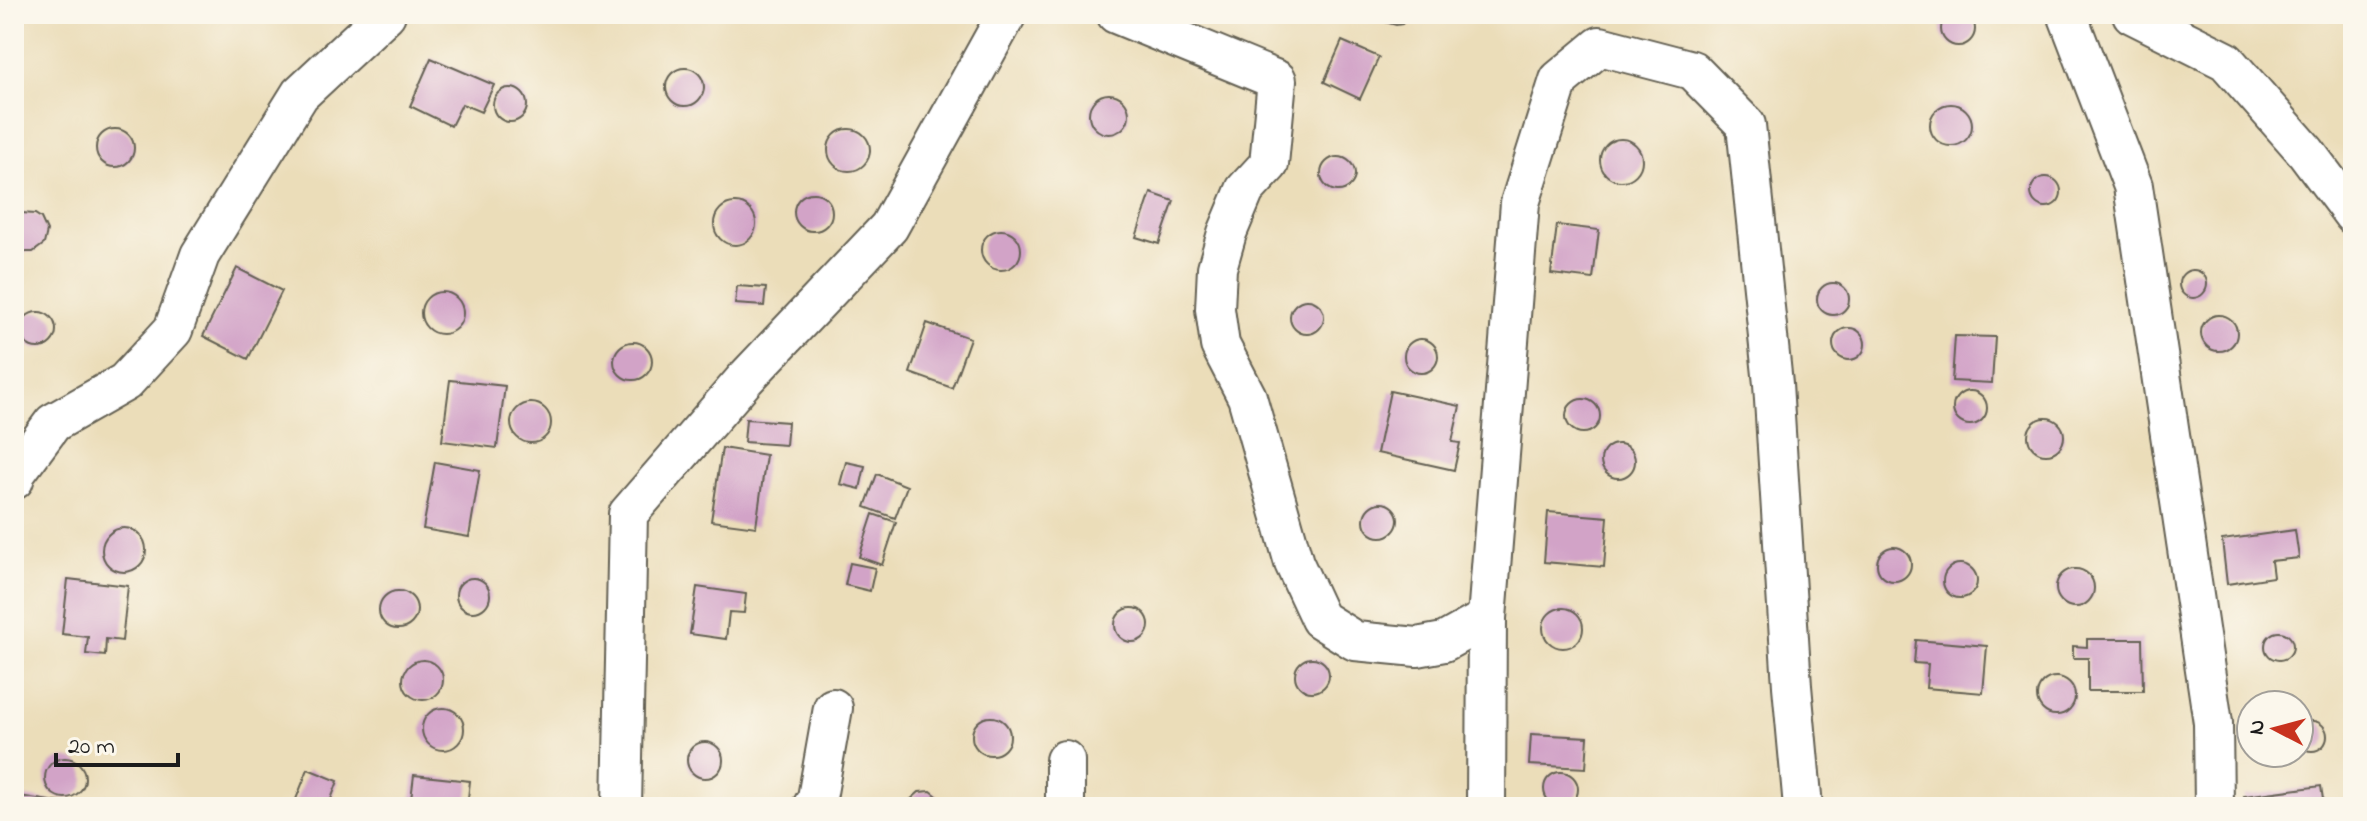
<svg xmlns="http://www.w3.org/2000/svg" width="2367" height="821" viewBox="0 0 2367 821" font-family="'Indie Flower',sans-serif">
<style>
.building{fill:#d2a3c7}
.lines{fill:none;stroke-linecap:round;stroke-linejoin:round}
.street-casing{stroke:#646053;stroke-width:42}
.street{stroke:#fff;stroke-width:38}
</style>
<rect width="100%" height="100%" fill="#fbf7ec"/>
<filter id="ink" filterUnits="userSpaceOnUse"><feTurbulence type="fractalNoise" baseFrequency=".0125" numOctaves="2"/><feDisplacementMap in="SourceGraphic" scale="16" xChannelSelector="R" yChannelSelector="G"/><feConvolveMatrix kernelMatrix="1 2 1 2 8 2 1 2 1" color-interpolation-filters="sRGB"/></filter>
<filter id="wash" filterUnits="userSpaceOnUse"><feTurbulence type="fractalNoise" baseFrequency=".006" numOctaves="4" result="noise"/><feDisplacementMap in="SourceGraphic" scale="32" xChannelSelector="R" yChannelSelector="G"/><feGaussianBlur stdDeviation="1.8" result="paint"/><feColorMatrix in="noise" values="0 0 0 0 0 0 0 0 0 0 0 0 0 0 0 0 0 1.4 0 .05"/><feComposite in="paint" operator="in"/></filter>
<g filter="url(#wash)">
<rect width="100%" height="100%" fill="#ebddb9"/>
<g id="blocks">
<path class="building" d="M1941 29a17 17 0 1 1 34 0a17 17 0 1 1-34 0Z
M 1379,14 L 1412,14 L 1402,24 L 1396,25 L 1385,22 Z
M 1342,41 L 1379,57 L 1360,99 L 1324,82 Z
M 431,58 L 494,85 L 481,112 L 462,104 L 451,126 L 410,106 Z
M666 87a19 19 0 1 1 38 0a19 19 0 1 1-38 0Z
M493 105a17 17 0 1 1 34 0a17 17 0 1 1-34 0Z
M1089 114a20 20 0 1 1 40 0a20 20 0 1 1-40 0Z
M1930 125a21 21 0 1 1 42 0a21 21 0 1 1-42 0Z
M96 148a19 19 0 1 1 38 0a19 19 0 1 1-38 0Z
M828 150a21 21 0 1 1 42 0a21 21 0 1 1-42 0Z
M1600 160a21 21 0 1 1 42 0a21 21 0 1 1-42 0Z
M1321 174a17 17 0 1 1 34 0a17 17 0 1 1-34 0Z
M2031 192a15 15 0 1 1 30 0a15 15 0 1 1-30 0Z
M 1151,193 L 1174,201 L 1159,244 L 1136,237 Z
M794 212a19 19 0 1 1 38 0a19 19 0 1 1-38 0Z
M714 224a21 21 0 1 1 42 0a21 21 0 1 1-42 0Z
M 21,213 L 35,214 L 41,218 L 47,231 L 44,244 L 33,252 L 20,252 L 14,249 L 14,217 Z
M 1557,225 L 1599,230 L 1593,279 L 1551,274 Z
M981 250a20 20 0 1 1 40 0a20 20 0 1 1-40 0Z
M 237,268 L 282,291 L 248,359 L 203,336 Z
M2179 284a14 14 0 1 1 28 0a14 14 0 1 1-28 0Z
M 14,282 L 21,291 L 23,298 L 22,305 L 14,315 Z
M1817 299a16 16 0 1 1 32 0a16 16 0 1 1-32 0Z
M 737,286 L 766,288 L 764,306 L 735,304 Z
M421 313a21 21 0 1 1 42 0a21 21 0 1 1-42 0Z
M1290 317a17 17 0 1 1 34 0a17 17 0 1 1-34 0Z
M20 330a18 18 0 1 1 36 0a18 18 0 1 1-36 0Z
M2201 333a18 18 0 1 1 36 0a18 18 0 1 1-36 0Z
M 927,323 L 970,338 L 952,388 L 910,373 Z
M1833 344a16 16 0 1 1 32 0a16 16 0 1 1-32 0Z
M 1955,336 L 1995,337 L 1992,383 L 1952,381 Z
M1404 356a17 17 0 1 1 34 0a17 17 0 1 1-34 0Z
M614 361a19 19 0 1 1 38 0a19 19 0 1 1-38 0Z
M 450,380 L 505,386 L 497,448 L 442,441 Z
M 1390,391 L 1460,406 L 1452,442 L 1460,443 L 1454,470 L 1377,453 Z
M1953 408a17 17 0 1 1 34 0a17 17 0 1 1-34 0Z
M1566 416a17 17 0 1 1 34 0a17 17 0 1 1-34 0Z
M511 423a20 20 0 1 1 40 0a20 20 0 1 1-40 0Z
M2028 436a18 18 0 1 1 36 0a18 18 0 1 1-36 0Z
M 746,419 L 788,422 L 786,445 L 744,442 Z
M1601 461a17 17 0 1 1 34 0a17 17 0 1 1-34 0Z
M 722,448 L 766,455 L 756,527 L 711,521 Z
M 435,462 L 480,470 L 469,537 L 423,529 Z
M 846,462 L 865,466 L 860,489 L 840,484 Z
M 877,474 L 907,486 L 895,518 L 865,507 Z
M1364 520a17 17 0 1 1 34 0a17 17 0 1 1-34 0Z
M 1548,512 L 1608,517 L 1604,567 L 1544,562 Z
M 873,514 L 896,522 L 882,565 L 859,557 Z
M102 550a22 22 0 1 1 44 0a22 22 0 1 1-44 0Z
M 2295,530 L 2299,558 L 2271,561 L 2273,577 L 2227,584 L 2222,540 Z
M1877 564a17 17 0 1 1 34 0a17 17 0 1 1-34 0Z
M 850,563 L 875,568 L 870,591 L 845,585 Z
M1943 581a17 17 0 1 1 34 0a17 17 0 1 1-34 0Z
M2056 588a19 19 0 1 1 38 0a19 19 0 1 1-38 0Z
M456 595a17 17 0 1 1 34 0a17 17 0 1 1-34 0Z
M 68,579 L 128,586 L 122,641 L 106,639 L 105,656 L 86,654 L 88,637 L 62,634 Z
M 697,587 L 746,594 L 744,613 L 729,612 L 726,639 L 690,634 Z
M379 610a19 19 0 1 1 38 0a19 19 0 1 1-38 0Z
M1115 625a17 17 0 1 1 34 0a17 17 0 1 1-34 0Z
M1543 628a20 20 0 1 1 40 0a20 20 0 1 1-40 0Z
M2265 646a14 14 0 1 1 28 0a14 14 0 1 1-28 0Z
M 2087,639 L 2142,639 L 2143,691 L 2088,691 L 2088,658 L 2073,658 L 2073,646 L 2087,647 Z
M 1916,640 L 1987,646 L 1983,693 L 1926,688 L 1928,664 L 1914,663 Z
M1295 675a17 17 0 1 1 34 0a17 17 0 1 1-34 0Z
M403 680a20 20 0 1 1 40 0a20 20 0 1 1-40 0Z
M2037 696a19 19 0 1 1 38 0a19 19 0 1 1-38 0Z
M422 729a21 21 0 1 1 42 0a21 21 0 1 1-42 0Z
M972 736a19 19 0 1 1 38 0a19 19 0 1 1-38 0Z
M2297 736a15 15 0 1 1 30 0a15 15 0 1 1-30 0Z
M 1531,734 L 1588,737 L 1586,768 L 1529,765 Z
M687 760a18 18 0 1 1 36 0a18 18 0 1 1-36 0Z
M45 778a20 20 0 1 1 40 0a20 20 0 1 1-40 0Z
M 308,769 L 338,781 L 328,807 L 293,807 Z
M1544 789a17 17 0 1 1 34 0a17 17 0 1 1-34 0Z
M 414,775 L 470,781 L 467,807 L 410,807 Z
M 2321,786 L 2324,806 L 2245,807 L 2244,796 Z
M 931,791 L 941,799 L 944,807 L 907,807 L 910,800 L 919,792 Z
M 14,795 L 74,805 L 74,807 L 14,807 Z"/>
</g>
</g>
<g filter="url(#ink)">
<use href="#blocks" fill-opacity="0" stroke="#646053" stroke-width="2"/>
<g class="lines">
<g class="street-casing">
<path id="street" d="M 1116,14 L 1277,80 L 1269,164 L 1245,190 L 1227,233 L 1217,268 L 1215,309 L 1220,345 L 1247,397 L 1294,563 L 1320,619 L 1355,641 L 1417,647 L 1444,642 L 1487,618
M 2067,14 L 2133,186 L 2213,723 L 2214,807
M 2132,14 L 2226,61 L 2306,152 L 2353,215
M 14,480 L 16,473 L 53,423 L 125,382 L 173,330 L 200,255 L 300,94 L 386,14
M 1065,760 L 1065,807
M 622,807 L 628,514 L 745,379 L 889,227 L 1007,14
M 812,807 L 817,798 L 833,708
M 1486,807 L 1487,618 L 1520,203 L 1559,80 L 1600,46 L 1692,70 L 1746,125 L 1773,384 L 1792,686 L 1803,807"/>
</g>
<use href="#street" class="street"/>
</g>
</g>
<rect width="2367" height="821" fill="none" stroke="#fbf7ec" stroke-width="48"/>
<g transform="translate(2275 729) rotate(276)"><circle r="38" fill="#fbf7ec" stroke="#a29f99" stroke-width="2"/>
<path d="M0-6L14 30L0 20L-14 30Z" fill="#c8321e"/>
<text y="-12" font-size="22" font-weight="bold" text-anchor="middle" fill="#1c1c1c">N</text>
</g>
<path d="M56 753v12h122v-12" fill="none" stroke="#1c1c1c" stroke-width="4"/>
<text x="68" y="753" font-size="24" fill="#1c1c1c" stroke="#fbf7ec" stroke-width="6" paint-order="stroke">20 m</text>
</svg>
